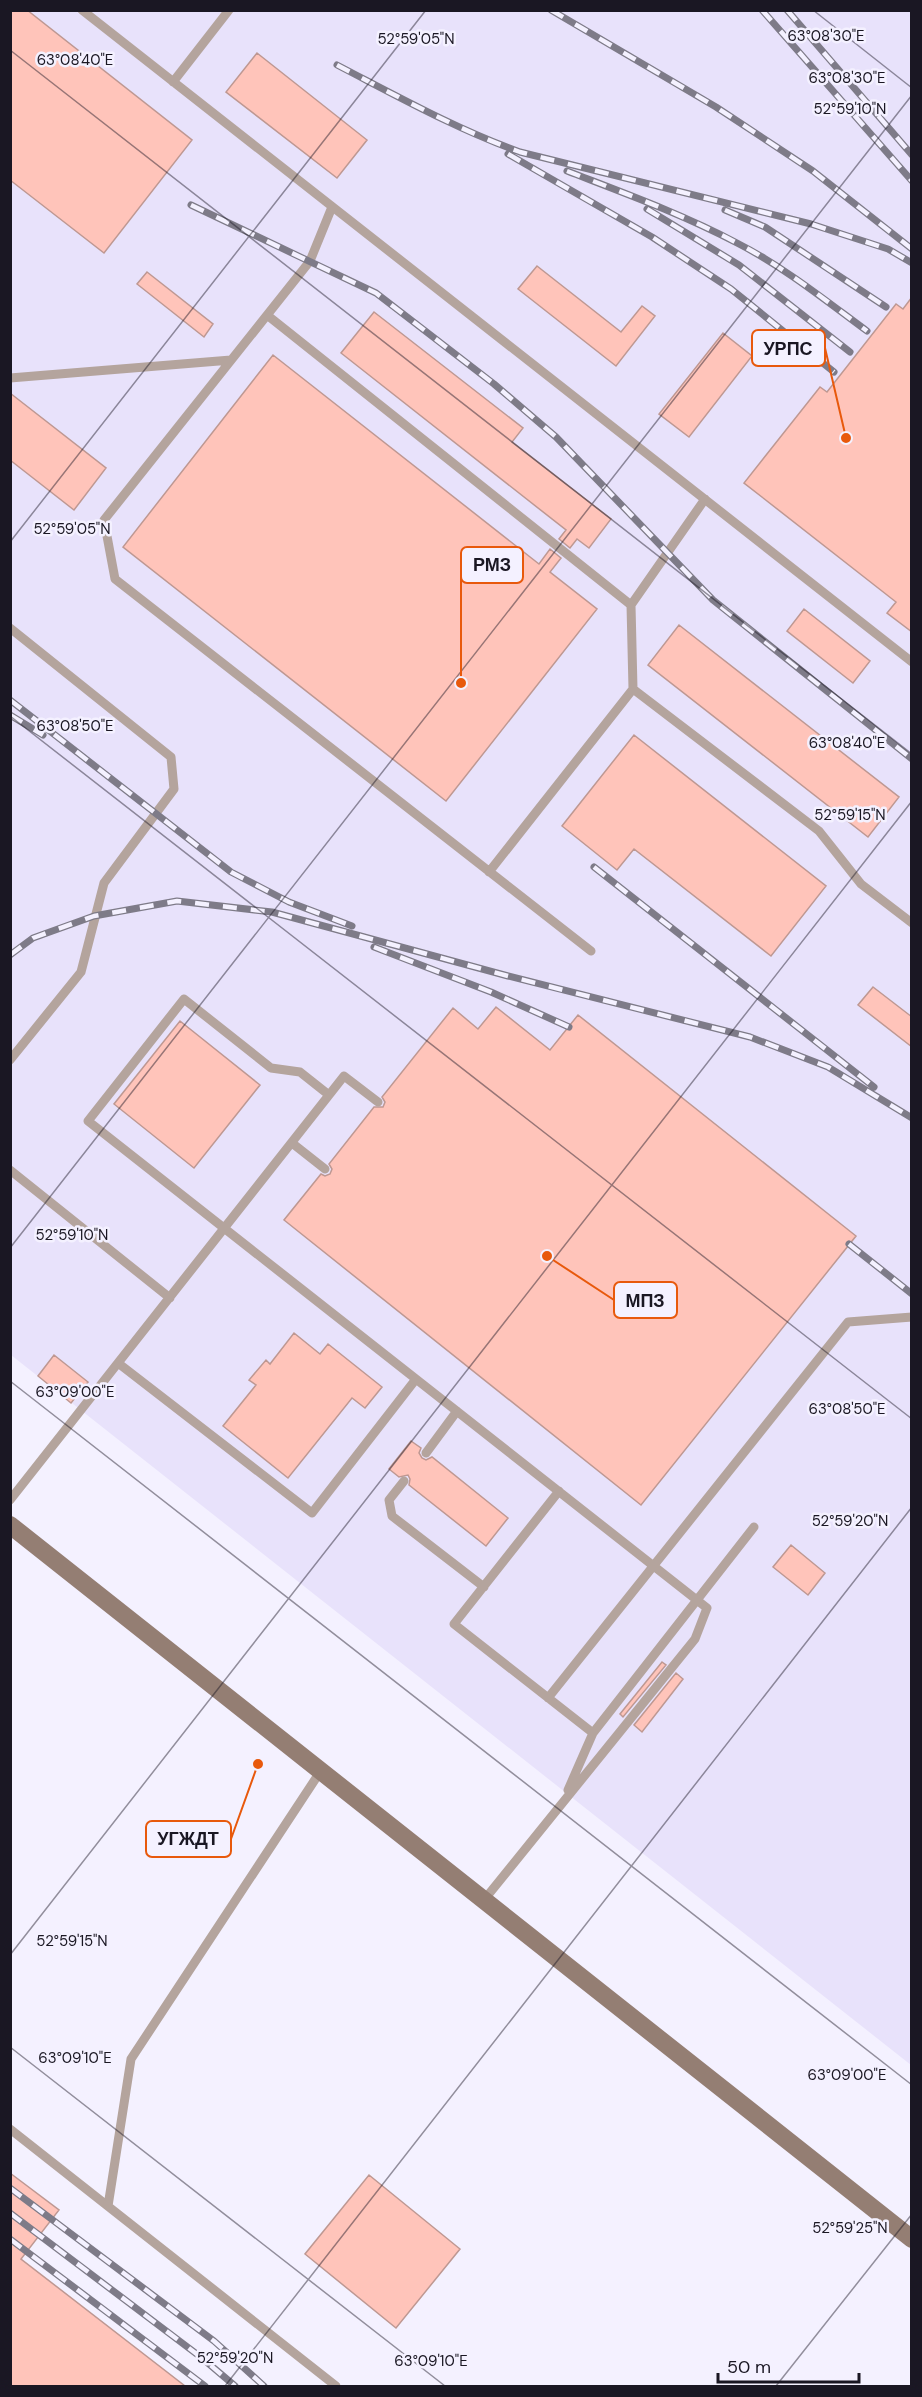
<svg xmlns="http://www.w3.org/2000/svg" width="922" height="2397" viewBox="0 0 922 2397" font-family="'DM Sans',sans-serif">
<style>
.built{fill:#e8e2fb}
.building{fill:#ffc4ba;stroke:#be9892;stroke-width:1.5}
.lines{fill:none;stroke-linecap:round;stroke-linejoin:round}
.lane{stroke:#b4a49d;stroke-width:9}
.secondary{stroke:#947e73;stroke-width:18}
.rail-casing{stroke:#7e7b88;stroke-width:7}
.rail{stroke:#f4f1ff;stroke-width:4.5;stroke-dasharray:14;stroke-linecap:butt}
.ticks{fill:none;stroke:#1a1723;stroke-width:1.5;stroke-opacity:0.45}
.ticks-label{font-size:15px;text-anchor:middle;fill:#1a1723;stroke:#f4f1ff;stroke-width:5;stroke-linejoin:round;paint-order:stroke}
.leader{fill:none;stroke:#e8590c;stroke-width:2}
.callout-dot{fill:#e8590c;stroke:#f4f1ff;stroke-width:2}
.callout{fill:#f4f1ff;stroke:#e8590c;stroke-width:2}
.callout-label{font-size:18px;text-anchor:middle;font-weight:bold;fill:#1a1723}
</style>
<rect width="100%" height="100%" fill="#f4f1ff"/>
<path class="built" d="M 10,11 L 911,11 L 911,2065 L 11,1355 Z"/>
<path class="building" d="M 10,10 L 27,10 L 192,140 L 104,253 L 10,180 Z
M 257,53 L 367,140 L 337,178 L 226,92 Z
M 537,266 L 621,332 L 642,306 L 655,316 L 616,366 L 518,289 Z
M 147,272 L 213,324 L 204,337 L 137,284 Z
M 912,297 L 912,632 L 887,613 L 896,602 L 744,483 L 820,387 L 827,392 L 896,304 L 903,309 Z
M 374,312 L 523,428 L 512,442 L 611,519 L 589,548 L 577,539 L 570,548 L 559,539 L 566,530 L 341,353 Z
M 723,333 L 752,356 L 689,437 L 659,414 Z
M 273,355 L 539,564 L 550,549 L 561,558 L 550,572 L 597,609 L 446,801 L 123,547 Z
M 10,393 L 106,468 L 74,510 L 10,460 Z
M 804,609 L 870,661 L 853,683 L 787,631 Z
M 679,625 L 899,797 L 868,837 L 648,665 Z
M 634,735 L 826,886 L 771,956 L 634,849 L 617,870 L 562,826 Z
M 873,987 L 912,1017 L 912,1047 L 858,1005 Z
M 496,1007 L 550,1050 L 578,1015 L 856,1236 L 641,1505 L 284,1220 L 321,1174 L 325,1176 L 330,1174 L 332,1169 L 329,1164 L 374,1107 L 383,1107 L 385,1102 L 382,1097 L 453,1008 L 478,1029 Z
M 180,1021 L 260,1085 L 194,1168 L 114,1104 Z
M 294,1333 L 320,1354 L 328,1344 L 382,1387 L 365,1408 L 352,1398 L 288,1478 L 223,1426 L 256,1385 L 249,1380 L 266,1360 L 270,1364 Z
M 54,1355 L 88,1382 L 71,1403 L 38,1376 Z
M 411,1441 L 421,1448 L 419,1453 L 422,1458 L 426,1460 L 432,1457 L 508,1518 L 486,1546 L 409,1485 L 410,1479 L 408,1475 L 399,1477 L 389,1469 Z
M 791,1545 L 825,1573 L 808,1595 L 773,1567 Z
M 662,1662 L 666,1665 L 623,1717 L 620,1714 Z
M 676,1673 L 683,1679 L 642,1732 L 634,1725 Z
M 10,2173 L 59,2210 L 21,2259 L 185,2386 L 10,2386 Z
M 369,2175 L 460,2249 L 396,2328 L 305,2254 Z"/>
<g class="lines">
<path class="lane" d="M 82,10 L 912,662
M 173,82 L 229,10
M 332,207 L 310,261 L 104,520 L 115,579 L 591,951
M 267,315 L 631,605 L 633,689 L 489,872
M 10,378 L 231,360
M 631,605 L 705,499
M 10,628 L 171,757 L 174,789 L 104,883 L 81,972 L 10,1060
M 633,689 L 819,831 L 861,884 L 912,923
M 329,1095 L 300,1072 L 271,1068 L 184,999 L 88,1121 L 707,1608 L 695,1639 L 484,1900
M 292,1143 L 325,1169
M 10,1170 L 170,1298
M 118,1363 L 312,1513 L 416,1379
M 426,1453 L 457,1411
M 404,1481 L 389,1500 L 392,1516 L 484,1587
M 559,1491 L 454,1624 L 593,1733
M 10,1500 L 344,1076 L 378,1102
M 548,1698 L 848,1322 L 912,1317
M 568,1790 L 593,1733 L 754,1527
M 10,2129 L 336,2386
M 108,2206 L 131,2059 L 320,1772"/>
<path class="secondary" d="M 10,1525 L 912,2239"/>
<g class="rail-casing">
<path id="rail" d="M 551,10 L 716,107 L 813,171 L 912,249
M 762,10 L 912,181
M 787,10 L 912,155
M 337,65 C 397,96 456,129 520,152 L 811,224 L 888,249 L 912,263
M 508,154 L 652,237 L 731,289 L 834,372
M 567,171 C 624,193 682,214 737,243 C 784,267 825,300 867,331
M 191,205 L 376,293 L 494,384 L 556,437 L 713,600 L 912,759
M 647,209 L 739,265 L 850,352
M 725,210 L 765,227 L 886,307
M 10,700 L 231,872 L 289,902 L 352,926
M 10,715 L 43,735
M 594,867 L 874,1087
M 374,947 L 491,992 L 569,1027
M 10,955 L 33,938 L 94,916 L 177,901 L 272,912 L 508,976 L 750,1037 L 828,1067 L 912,1118
M 849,1244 L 912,1294
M 10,2188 L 214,2341 L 264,2386
M 10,2213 L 202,2358 L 235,2386
M 10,2239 L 205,2386"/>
</g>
<use href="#rail" class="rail"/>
</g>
<path class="ticks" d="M 813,10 L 912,88M 10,50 L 912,754M 10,542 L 426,10M 10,716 L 912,1419M 10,1248 L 912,95M 10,1381 L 912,2085M 10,1955 L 912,801M 10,2047 L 445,2386M 225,2386 L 912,1507M 776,2386 L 912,2214"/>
<g class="ticks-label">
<text x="826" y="41">63°08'30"E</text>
<text x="416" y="44">52°59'05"N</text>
<text x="75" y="65">63°08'40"E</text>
<text x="847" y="83">63°08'30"E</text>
<text x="850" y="114">52°59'10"N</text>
<text x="72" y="534">52°59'05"N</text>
<text x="75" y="731">63°08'50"E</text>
<text x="847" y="748">63°08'40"E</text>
<text x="850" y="820">52°59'15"N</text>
<text x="72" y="1240">52°59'10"N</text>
<text x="75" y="1397">63°09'00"E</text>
<text x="847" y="1414">63°08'50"E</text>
<text x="850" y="1526">52°59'20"N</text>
<text x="72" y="1946">52°59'15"N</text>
<text x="75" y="2063">63°09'10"E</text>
<text x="847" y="2080">63°09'00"E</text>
<text x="850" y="2233">52°59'25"N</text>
<text x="235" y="2363">52°59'20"N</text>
<text x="431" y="2366">63°09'10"E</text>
</g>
<path class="leader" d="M846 438L825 348M461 683L461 565M547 1256L614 1300M258 1764L231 1839"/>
<g class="callout-dot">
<circle cx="846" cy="438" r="6"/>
<circle cx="461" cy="683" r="6"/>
<circle cx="547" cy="1256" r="6"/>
<circle cx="258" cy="1764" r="6"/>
</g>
<g class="callout">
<rect x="752" y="330" width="73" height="36" rx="6"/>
<rect x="461" y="547" width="62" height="36" rx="6"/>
<rect x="614" y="1282" width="63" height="36" rx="6"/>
<rect x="146" y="1821" width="85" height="36" rx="6"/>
</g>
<g class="callout-label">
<text x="788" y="355">УРПС</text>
<text x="492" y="571">РМЗ</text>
<text x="645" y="1307">МПЗ</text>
<text x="188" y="1845">УГЖДТ</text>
</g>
<rect width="922" height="2397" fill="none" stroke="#1a1723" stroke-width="24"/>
<path d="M718 2373v9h141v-9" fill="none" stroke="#1a1723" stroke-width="3"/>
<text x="727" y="2373" font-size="18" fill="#1a1723" stroke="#f4f1ff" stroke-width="4.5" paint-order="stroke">50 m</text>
</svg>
